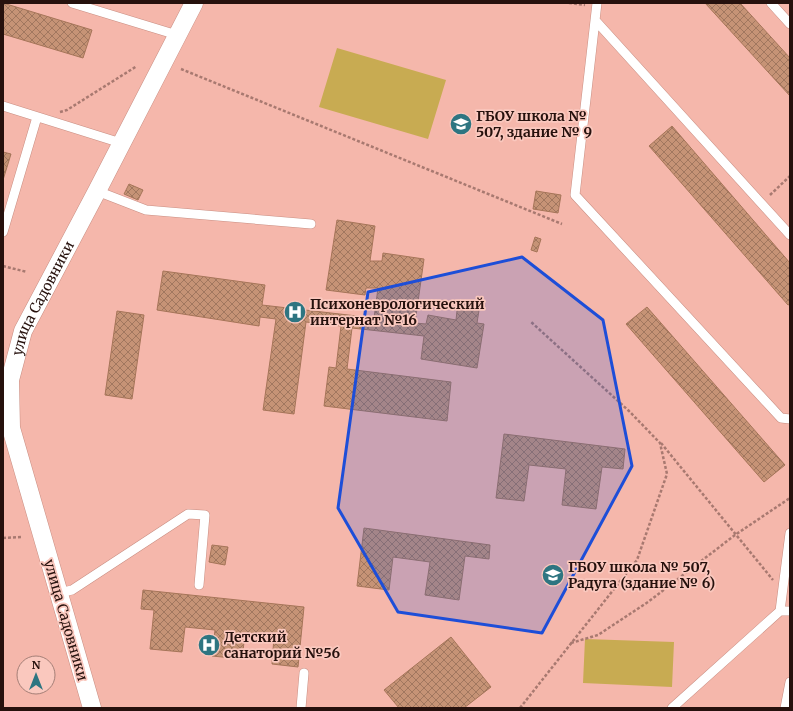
<svg xmlns="http://www.w3.org/2000/svg" width="793" height="711" viewBox="0 0 793 711" font-family="Merriweather,serif">
<style>
.garden{fill:#c8ab52}
.building{fill:url(#building-cross-hatch);stroke:#a67559}
.lines{fill:none;stroke-linecap:round;stroke-linejoin:round}
.service-casing{stroke:#c98e82;stroke-width:10}
.minor-casing{stroke:#c98e82;stroke-width:19}
.path{stroke:#a87970;stroke-width:2.5;stroke-dasharray:3 2;stroke-linecap:butt}
.service{stroke:#fff;stroke-width:9}
.minor{stroke:#fff;stroke-width:18}
.marked{fill:#1d4ed8;fill-opacity:0.2;stroke:#1d4ed8;stroke-width:3;stroke-linejoin:round}
.labels{text-anchor:middle;stroke-width:3.5;stroke-linejoin:round;paint-order:stroke}
.poi-label{font-size:14px;font-weight:bold;fill:#26110d;stroke:#fac8be;text-anchor:start}
.street-label{font-size:14px;fill:#26110d;stroke:#fac8be}
</style>
<defs>
<pattern id="building-cross-hatch" width="8" height="8" patternUnits="userSpaceOnUse"><rect width="8" height="8" fill="#c69376"/><path d="M0 0l8 8M0 8l8-8" fill="none" stroke="#a1775f"/></pattern>
</defs>
<rect width="100%" height="100%" fill="#f5b7ab"/>
<path class="garden" d="M 337,48 L 446,80 L 428,139 L 319,107 Z
M 585,639 L 674,642 L 672,687 L 583,683 Z"/>
<path class="building" d="M 3,3 L 92,30 L 83,58 L 3,34 Z
M 705,3 L 740,3 L 790,58 L 790,96 Z
M 672,126 L 790,263 L 790,304 L 788,305 L 649,146 Z
M 3,152 L 11,154 L 3,180 Z
M 129,184 L 143,190 L 138,200 L 124,194 Z
M 536,191 L 561,195 L 558,213 L 533,209 Z
M 337,220 L 375,226 L 370,261 L 382,261 L 383,253 L 424,259 L 415,323 L 426,324 L 428,315 L 456,320 L 458,302 L 480,304 L 477,323 L 484,324 L 477,368 L 421,359 L 424,336 L 352,328 L 347,369 L 451,382 L 447,421 L 324,406 L 329,367 L 336,368 L 341,326 L 306,322 L 294,414 L 263,410 L 276,319 L 260,317 L 259,326 L 157,310 L 163,271 L 265,285 L 262,305 L 374,318 L 378,288 L 366,288 L 365,295 L 326,290 Z
M 535,237 L 541,239 L 537,252 L 531,250 Z
M 647,307 L 785,465 L 764,482 L 626,324 Z
M 117,311 L 144,315 L 132,399 L 105,395 Z
M 504,434 L 625,449 L 623,469 L 602,467 L 596,509 L 562,505 L 566,469 L 529,465 L 524,501 L 496,498 Z
M 364,528 L 490,545 L 489,559 L 465,556 L 459,600 L 425,595 L 430,562 L 393,557 L 389,590 L 357,586 Z
M 212,545 L 228,547 L 225,565 L 209,562 Z
M 143,590 L 304,607 L 298,667 L 272,664 L 274,637 L 245,634 L 242,659 L 212,656 L 215,630 L 185,627 L 182,652 L 150,649 L 154,610 L 141,609 Z
M 451,637 L 491,687 L 464,708 L 399,708 L 384,690 Z"/>
<g class="lines">
<g class="service-casing">
<path id="service" d="M 72,3 L 177,35
M 597,3 L 575,195 L 781,418 L 790,419
M 771,3 L 790,24
M 595,20 L 790,235
M 3,106 L 121,143
M 97,191 L 146,210 L 311,224
M 3,232 L 37,117
M 59,593 L 72,590 L 188,514 L 205,515 L 199,585
M 780,611 L 790,611
M 301,708 L 304,673
M 672,708 L 780,611 L 790,533
M 785,708 L 790,682"/>
</g>
<g class="minor-casing">
<g id="minor">
<path id="s1" d="M 92,708 L 11,428 L 10,380 L 23,331 L 97,191 L 194,3"/>
</g>
</g>
<path class="path" d="M 569,3 L 585,5
M 181,69 L 562,224
M 60,112 L 67,110 L 137,66
M 770,195 L 790,176
M 3,266 L 27,272
M 661,443 L 773,580
M 3,538 L 21,537
M 571,643 L 598,635 L 648,602 L 735,535 L 790,498
M 520,708 L 637,560 L 667,474 L 660,443 L 629,411 L 530,321"/>
<use href="#service" class="service"/>
<use href="#minor" class="minor"/>
</g>
<path class="marked" d="M 522,257 L 603,320 L 632,466 L 542,633 L 398,612 L 338,508 L 368,292 Z"/>
<defs>
<g id="school-disc" transform="scale(1.15)"><circle r="9.5" fill="#2e7581" stroke="#fac8be"/><path d="M0-5L7-2L0 1L-7-2ZM-4 1L0 2.5L4 1V4Q0 6-4 4Z" fill="#fff"/></g>
<g id="hospital-disc" transform="scale(1.15)"><circle r="9.5" fill="#2e7581" stroke="#fac8be"/><path d="M-5-5h3v3.5h4V-5h3V5h-3V1.5h-4V5h-3Z" fill="#fff"/></g>
</defs>
<g fill-rule="evenodd">
<use href="#school-disc" x="461" y="124"/>
<use href="#hospital-disc" x="295" y="312"/>
<use href="#school-disc" x="553" y="575"/>
<use href="#hospital-disc" x="209" y="645"/>
</g>
<g class="labels">
<g class="poi-label">
<text x="476" y="121">ГБОУ школа №<tspan x="476" dy="16">507, здание № 9</tspan></text>
<text x="310" y="309">Психоневрологический<tspan x="310" dy="16">интернат №16</tspan></text>
<text x="568" y="572">ГБОУ школа № 507,<tspan x="568" dy="16">Радуга (здание № 6)</tspan></text>
<text x="224" y="642">Детский<tspan x="224" dy="16">санаторий №56</tspan></text>
</g>
<g class="street-label">
<text dy="5" stroke="none"><textPath href="#s1" startOffset="428">улица Садовники</textPath></text>
<text transform="translate(66 620) rotate(74)" y="5">улица Садовники</text>
</g>
</g>
<rect width="793" height="711" fill="none" stroke="#26110d" stroke-width="8"/>
<g transform="translate(36 675)"><circle r="19" fill="#fac8be" stroke="#a57f77"/>
<path d="M0-3L7 15L0 10L-7 15Z" fill="#2e7581"/>
<text y="-6" font-size="11" font-weight="bold" text-anchor="middle" fill="#26110d">N</text>
</g>
</svg>
